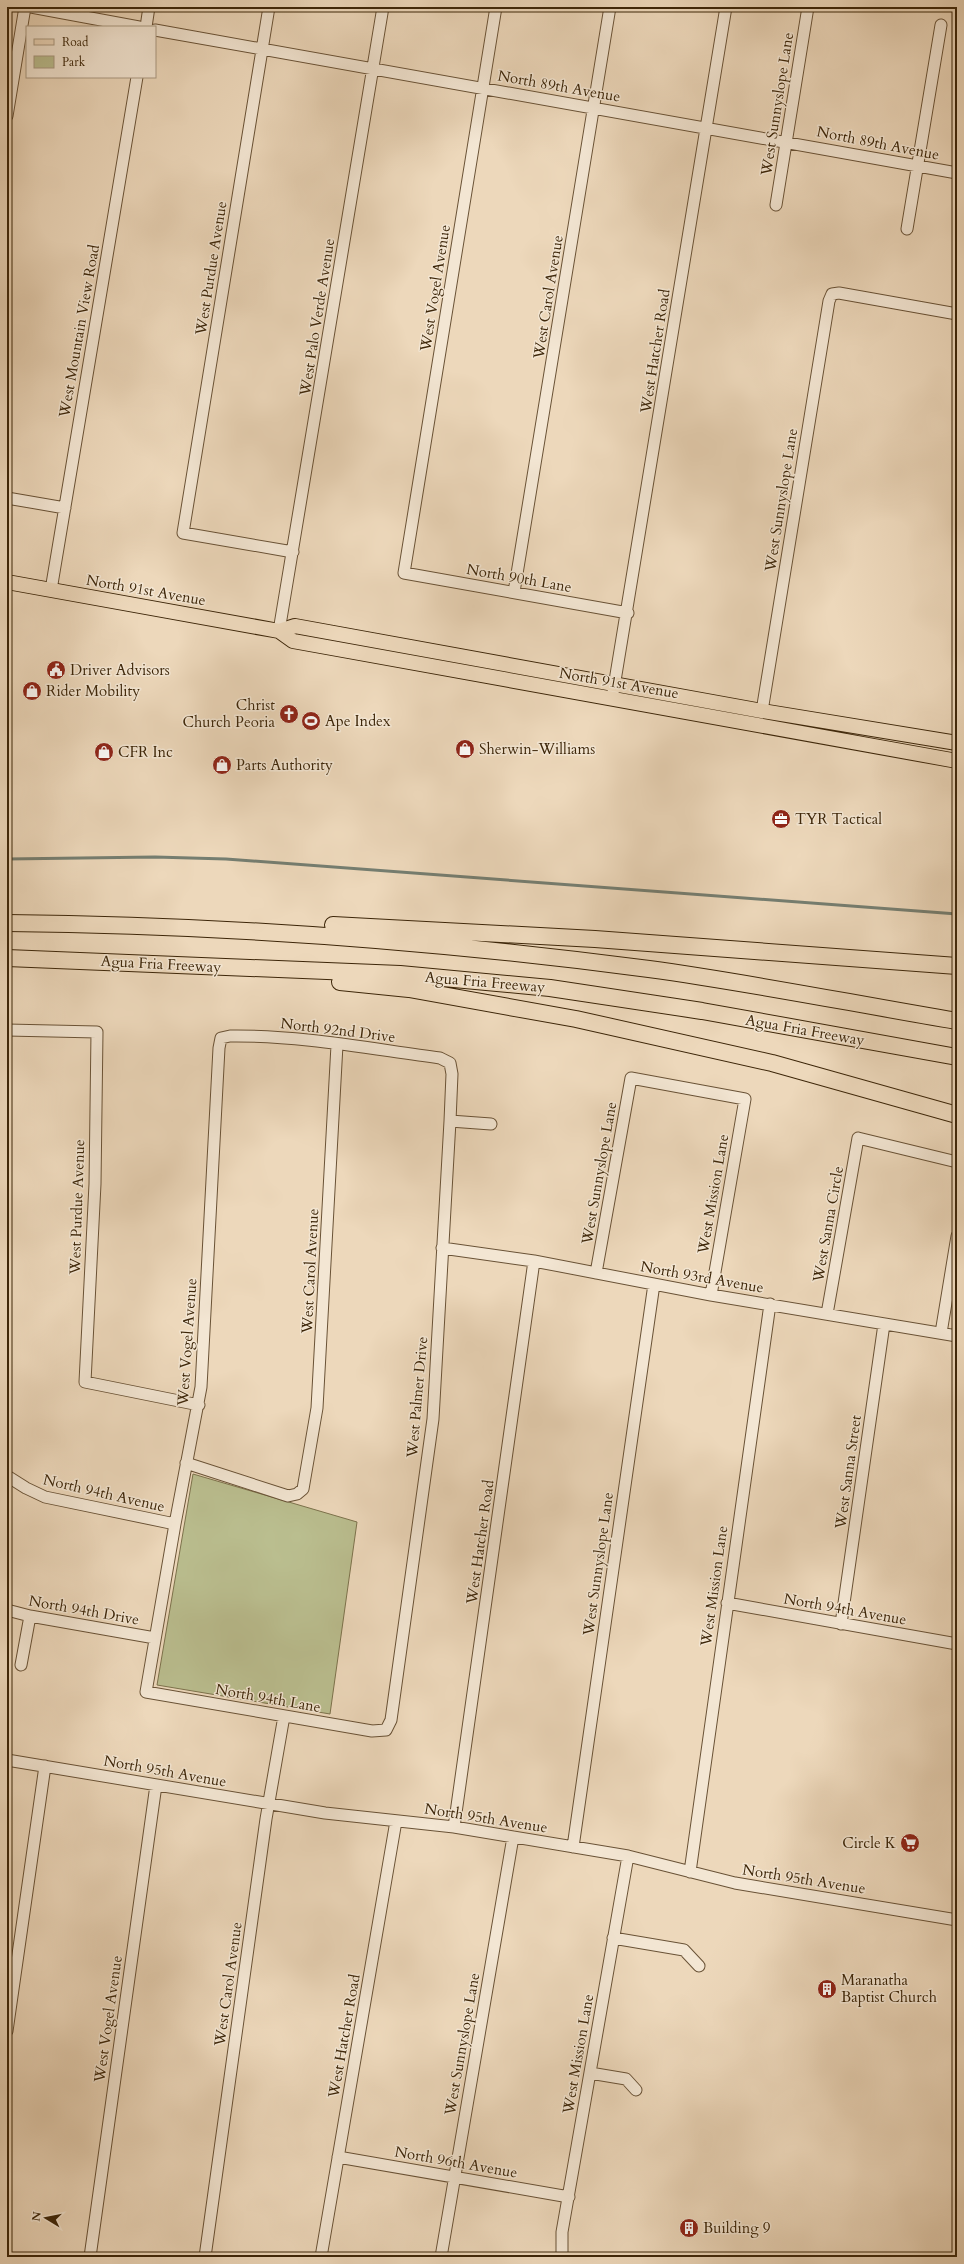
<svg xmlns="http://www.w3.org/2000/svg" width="964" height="2264" viewBox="0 0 964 2264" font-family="Cardo,serif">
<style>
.park{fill:#babe8f;stroke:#7c724c}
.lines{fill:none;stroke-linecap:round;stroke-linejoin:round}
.stream{stroke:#757e71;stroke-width:3}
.minor-casing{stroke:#695236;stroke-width:13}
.major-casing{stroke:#3d2609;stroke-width:16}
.highway-casing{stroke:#3d2609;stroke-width:18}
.minor{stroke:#f3e6d3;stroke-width:11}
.major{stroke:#edd8bb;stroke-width:14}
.highway{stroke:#edd8bb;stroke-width:16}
.labels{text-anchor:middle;stroke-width:3;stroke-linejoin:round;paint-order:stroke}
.street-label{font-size:15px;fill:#3d2609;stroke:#f3e6d3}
.poi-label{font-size:15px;fill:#3d2609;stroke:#f3e6d3;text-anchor:start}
</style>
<rect width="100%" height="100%" fill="#edd8bb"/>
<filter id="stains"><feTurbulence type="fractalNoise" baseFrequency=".005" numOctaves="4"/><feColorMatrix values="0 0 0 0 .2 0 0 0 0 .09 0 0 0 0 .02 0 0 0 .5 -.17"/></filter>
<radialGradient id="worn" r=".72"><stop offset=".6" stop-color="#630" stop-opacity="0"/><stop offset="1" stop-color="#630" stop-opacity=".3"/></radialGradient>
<path class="park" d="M 193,1474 L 357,1522 L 330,1714 L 157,1685 Z"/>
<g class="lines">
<path class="stream" d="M 7,859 L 155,857 L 226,859 L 957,914"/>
<g class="minor-casing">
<path id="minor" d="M 31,7 L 139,27
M 269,7 L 183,533 L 293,552
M 496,7 L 404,573 L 628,613
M 146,27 L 149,7
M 155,30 L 957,173
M 7,116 L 25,7
M 776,205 L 808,7
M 907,229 L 941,25
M 7,498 L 65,508
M 51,590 L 137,77
M 514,592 L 610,7
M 279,631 L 383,7
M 612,699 L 726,7
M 762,711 L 829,301 L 832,294 L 839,293 L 957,314
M 7,1030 L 97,1032 L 95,1184 L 85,1382 L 199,1405
M 230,1036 C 300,1035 371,1049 440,1058 L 450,1063 L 452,1074 L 450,1121 L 433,1419 L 391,1720 L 386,1730 L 372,1731 L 146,1692 L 175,1524 L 201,1387 L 219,1048 L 221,1038 Z
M 450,1121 L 491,1124
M 442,1248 L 534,1261 L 711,1295 L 957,1336
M 596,1273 L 631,1078 L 745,1099 L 711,1295
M 827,1314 L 858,1138 L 957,1162
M 941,1333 L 957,1236
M 186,1463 L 288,1496 L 297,1494 L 303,1489 L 317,1408 L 337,1045
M 7,1476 L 26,1488 L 45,1497 L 175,1524
M 727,1603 L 957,1644
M 7,1610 L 30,1616 L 155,1638
M 841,1624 L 884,1324
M 21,1665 L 30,1616
M 7,1760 L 325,1813 L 454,1827 L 628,1856 L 735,1883 L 957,1920
M 454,1827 L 534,1261
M 573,1847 L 654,1284
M 690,1872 L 770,1304
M 613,1938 L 684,1950 L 699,1966
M 7,2031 L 45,1766
M 590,2073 L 626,2079 L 636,2090
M 338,2157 L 569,2197
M 90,2257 L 156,1785
M 205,2257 L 266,1819 L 284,1716
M 321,2257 L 396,1821
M 441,2257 L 513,1837
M 562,2257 L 562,2232 L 628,1856"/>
</g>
<g class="major-casing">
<path id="major" d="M 7,582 L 279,631 L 293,641 L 957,761
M 279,631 L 295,626 L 762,711 L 957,743"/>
</g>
<g class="highway-casing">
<path id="highway" d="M 7,923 C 222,925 436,941 649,969 C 752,983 855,1004 957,1021
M 333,925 L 595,939 L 957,966
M 7,958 L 400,974 L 550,988 L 702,1011 L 957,1057
M 340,982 L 409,989 L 576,1019 L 772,1063 L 957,1115"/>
</g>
<use href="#minor" class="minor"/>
<use href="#major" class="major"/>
<use href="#highway" class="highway"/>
</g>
<defs>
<g id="civic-disc" transform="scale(1)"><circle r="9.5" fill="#8f2418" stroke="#f3e6d3"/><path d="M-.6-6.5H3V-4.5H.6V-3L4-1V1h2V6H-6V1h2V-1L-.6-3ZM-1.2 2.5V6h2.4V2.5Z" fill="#fff"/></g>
<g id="shop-disc" transform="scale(1)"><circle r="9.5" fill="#8f2418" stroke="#f3e6d3"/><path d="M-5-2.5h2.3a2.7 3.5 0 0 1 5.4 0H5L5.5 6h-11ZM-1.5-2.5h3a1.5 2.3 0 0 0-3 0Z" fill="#fff"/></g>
<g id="church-disc" transform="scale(1)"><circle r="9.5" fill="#8f2418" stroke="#f3e6d3"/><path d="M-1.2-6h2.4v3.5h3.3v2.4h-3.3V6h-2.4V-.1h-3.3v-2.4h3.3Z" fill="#fff"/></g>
<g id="stadium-disc" transform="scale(1)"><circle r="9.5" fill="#8f2418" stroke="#f3e6d3"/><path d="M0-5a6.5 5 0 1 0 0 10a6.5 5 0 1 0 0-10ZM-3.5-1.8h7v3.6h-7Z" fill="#fff"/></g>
<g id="office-disc" transform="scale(1)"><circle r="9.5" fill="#8f2418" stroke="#f3e6d3"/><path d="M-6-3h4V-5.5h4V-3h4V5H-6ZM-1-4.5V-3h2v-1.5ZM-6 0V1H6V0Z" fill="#fff"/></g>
<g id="supermarket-disc" transform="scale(1)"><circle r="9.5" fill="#8f2418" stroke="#f3e6d3"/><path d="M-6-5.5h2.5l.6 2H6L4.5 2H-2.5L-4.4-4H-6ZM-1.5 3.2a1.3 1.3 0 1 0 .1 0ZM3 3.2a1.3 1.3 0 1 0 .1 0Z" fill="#fff"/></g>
<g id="building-disc" transform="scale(1)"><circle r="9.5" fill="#8f2418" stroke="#f3e6d3"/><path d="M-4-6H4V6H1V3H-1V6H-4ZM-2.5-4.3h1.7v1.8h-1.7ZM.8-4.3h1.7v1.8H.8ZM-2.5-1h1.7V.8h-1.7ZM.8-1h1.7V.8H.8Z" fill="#fff"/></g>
</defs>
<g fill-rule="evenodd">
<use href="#civic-disc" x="56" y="670"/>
<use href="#shop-disc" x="32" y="691"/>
<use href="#church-disc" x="289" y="714"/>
<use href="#stadium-disc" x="311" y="721"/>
<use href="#shop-disc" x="465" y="749"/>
<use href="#shop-disc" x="104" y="752"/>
<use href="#shop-disc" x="222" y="765"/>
<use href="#office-disc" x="781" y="819"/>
<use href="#supermarket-disc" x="910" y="1843"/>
<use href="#building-disc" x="827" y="1989"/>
<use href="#building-disc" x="689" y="2228"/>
</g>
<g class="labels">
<g class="street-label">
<text transform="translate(559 86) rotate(10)" y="5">North 89th Avenue</text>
<text transform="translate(777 104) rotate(-81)" y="5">West Sunnyslope Lane</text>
<text transform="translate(878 143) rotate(11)" y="5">North 89th Avenue</text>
<text transform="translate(211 268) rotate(-81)" y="5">West Purdue Avenue</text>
<text transform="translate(435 288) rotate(-81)" y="5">West Vogel Avenue</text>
<text transform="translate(548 297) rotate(-81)" y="5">West Carol Avenue</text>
<text transform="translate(317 317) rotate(-81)" y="5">West Palo Verde Avenue</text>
<text transform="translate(79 331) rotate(-80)" y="5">West Mountain View Road</text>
<text transform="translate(655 351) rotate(-81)" y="5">West Hatcher Road</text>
<text transform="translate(781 500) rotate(-81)" y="5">West Sunnyslope Lane</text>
<text transform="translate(519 578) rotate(10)" y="5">North 90th Lane</text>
<text transform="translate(146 590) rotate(10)" y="5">North 91st Avenue</text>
<text transform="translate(619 683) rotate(10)" y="5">North 91st Avenue</text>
<text transform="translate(161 964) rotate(3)" y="5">Agua Fria Freeway</text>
<text transform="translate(485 982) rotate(5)" y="5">Agua Fria Freeway</text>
<text transform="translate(338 1030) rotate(7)" y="5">North 92nd Drive</text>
<text transform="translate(805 1030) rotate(10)" y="5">Agua Fria Freeway</text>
<text transform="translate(599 1173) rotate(-80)" y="5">West Sunnyslope Lane</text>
<text transform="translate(713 1194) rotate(-80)" y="5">West Mission Lane</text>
<text transform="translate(77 1207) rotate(-88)" y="5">West Purdue Avenue</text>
<text transform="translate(828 1224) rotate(-80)" y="5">West Sanna Circle</text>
<text transform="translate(310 1271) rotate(-87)" y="5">West Carol Avenue</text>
<text transform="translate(702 1277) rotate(10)" y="5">North 93rd Avenue</text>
<text transform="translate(187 1342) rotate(-86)" y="5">West Vogel Avenue</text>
<text transform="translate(417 1397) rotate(-85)" y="5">West Palmer Drive</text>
<text transform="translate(848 1472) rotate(-82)" y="5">West Sanna Street</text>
<text transform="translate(104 1493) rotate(13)" y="5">North 94th Avenue</text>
<text transform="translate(480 1542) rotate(-82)" y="5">West Hatcher Road</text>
<text transform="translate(598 1564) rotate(-82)" y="5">West Sunnyslope Lane</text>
<text transform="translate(714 1586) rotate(-82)" y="5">West Mission Lane</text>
<text transform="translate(845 1609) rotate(10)" y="5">North 94th Avenue</text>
<text transform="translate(84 1610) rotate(10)" y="5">North 94th Drive</text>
<text transform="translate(268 1698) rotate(10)" y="5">North 94th Lane</text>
<text transform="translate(165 1771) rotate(10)" y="5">North 95th Avenue</text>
<text transform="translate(486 1818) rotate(9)" y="5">North 95th Avenue</text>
<text transform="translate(804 1879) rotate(9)" y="5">North 95th Avenue</text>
<text transform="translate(228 1984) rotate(-82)" y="5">West Carol Avenue</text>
<text transform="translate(108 2019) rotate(-82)" y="5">West Vogel Avenue</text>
<text transform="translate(344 2036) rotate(-80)" y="5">West Hatcher Road</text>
<text transform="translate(462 2044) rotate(-80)" y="5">West Sunnyslope Lane</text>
<text transform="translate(578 2054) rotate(-80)" y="5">West Mission Lane</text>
<text transform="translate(456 2162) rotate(10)" y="5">North 96th Avenue</text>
</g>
<g class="poi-label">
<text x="70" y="675">Driver Advisors</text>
<text x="46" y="696">Rider Mobility</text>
<text x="275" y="710" text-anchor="end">Christ<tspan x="275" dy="17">Church Peoria</tspan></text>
<text x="325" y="726">Ape Index</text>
<text x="479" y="754">Sherwin-Williams</text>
<text x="118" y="757">CFR Inc</text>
<text x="236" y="770">Parts Authority</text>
<text x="795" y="824">TYR Tactical</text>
<text x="896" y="1848" text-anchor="end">Circle K</text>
<text x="841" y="1985">Maranatha<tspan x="841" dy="17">Baptist Church</tspan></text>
<text x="703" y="2233">Building 9</text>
</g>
</g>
<rect width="964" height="2264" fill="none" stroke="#edd8bb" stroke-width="24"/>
<rect x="8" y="8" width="948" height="2248" fill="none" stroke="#3d2609" stroke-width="2"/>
<rect x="12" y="12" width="940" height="2240" fill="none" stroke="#3d2609"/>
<rect x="26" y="26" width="130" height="52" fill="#f3e6d3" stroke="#aa9982"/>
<rect x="34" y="39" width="20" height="6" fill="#edd8bb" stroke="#aa9982"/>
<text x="62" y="46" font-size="12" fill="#3d2609">Road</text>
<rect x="34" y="56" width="20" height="12" fill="#babe8f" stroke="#aa9982"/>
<text x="62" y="66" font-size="12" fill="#3d2609">Park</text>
<g transform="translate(46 2218) rotate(280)" stroke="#f3e6d3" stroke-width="3" paint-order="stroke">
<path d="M0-3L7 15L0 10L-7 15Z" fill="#3d2609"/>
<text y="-6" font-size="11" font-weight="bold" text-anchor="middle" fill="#3d2609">N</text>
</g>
<rect width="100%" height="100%" filter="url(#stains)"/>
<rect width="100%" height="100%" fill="url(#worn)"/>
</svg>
